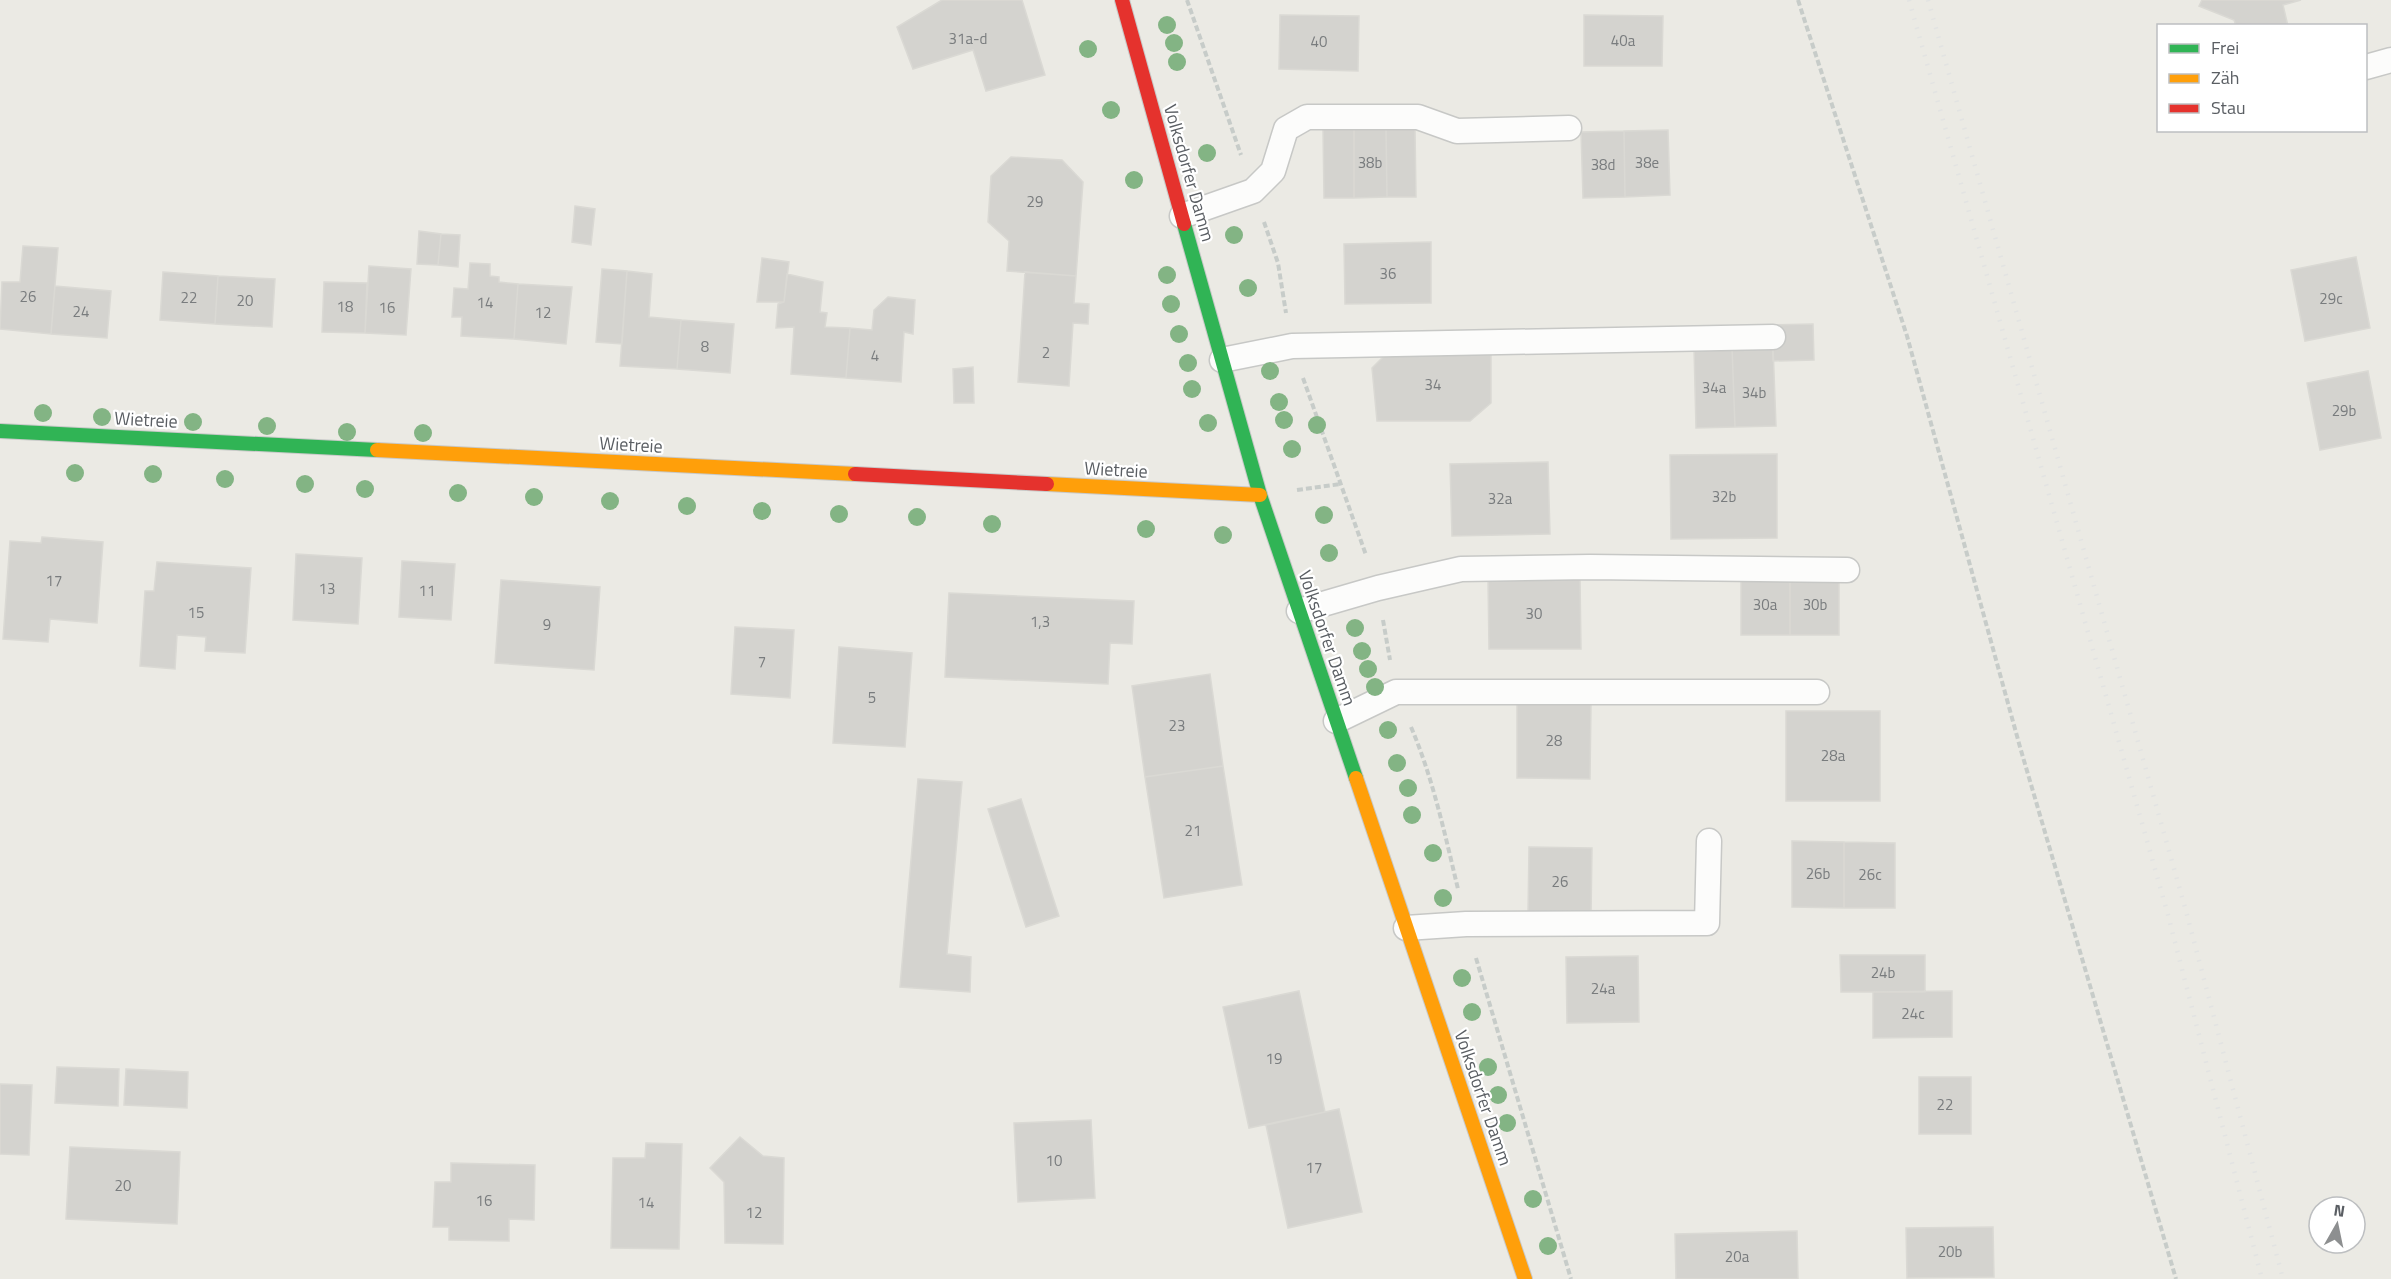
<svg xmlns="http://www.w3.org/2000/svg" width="2391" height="1279" viewBox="0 0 2391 1279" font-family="'Titillium Web',sans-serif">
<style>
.building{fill:#d4d3cf;stroke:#dad9d4;stroke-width:1.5}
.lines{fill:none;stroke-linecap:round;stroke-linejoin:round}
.lane-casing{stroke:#c7c8c6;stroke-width:27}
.fast-casing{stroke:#c8c9c8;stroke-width:16}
.slow-casing{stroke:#c8c9c8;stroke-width:16}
.jam-casing{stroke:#c8c9c8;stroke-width:16}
.path{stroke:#c7ccc9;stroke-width:4;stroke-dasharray:6 3;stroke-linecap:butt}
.lane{stroke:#fcfcfb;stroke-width:24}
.fast{stroke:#30b455;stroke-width:14}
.slow{stroke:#ff9f0a;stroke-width:14}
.jam{stroke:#e5322d;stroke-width:14}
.rail{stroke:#e2e3e2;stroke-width:4.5;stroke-dasharray:1.5 8;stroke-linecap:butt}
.tree{fill:#83b484}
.labels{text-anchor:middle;stroke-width:4.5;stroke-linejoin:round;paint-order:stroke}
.number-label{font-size:15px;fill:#797c7e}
.street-label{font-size:18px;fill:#5a5e63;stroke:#fff}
</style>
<rect width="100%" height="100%" fill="#ebeae4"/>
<path class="building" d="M 942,0 L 1022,0 L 1045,75 L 986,91 L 973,50 L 913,69 L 897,27 Z
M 2202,0 L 2301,0 L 2283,5 L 2288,26 L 2236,26 L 2234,20 L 2199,6 Z
M 1280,15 L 1359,16 L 1358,71 L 1279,69 Z
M 1584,15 L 1663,16 L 1662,66 L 1584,66 Z
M 1323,129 L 1354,129 L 1354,198 L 1324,198 Z
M 1354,129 L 1386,129 L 1387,197 L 1354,198 Z
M 1386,129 L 1415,129 L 1416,197 L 1387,197 Z
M 1668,130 L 1670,195 L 1625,197 L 1624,131 Z
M 1624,131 L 1625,197 L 1583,198 L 1581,132 Z
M 1011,157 L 1062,160 L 1083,182 L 1076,276 L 1007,271 L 1009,241 L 988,222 L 991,176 Z
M 575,206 L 595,209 L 591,245 L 572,242 Z
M 419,231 L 441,234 L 438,265 L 417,264 Z
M 441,234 L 460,235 L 458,267 L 438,265 Z
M 1431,242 L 1431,303 L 1345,304 L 1344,244 Z
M 23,246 L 58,248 L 51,334 L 0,329 L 2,282 L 20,282 Z
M 2356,257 L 2370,328 L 2305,341 L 2291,270 Z
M 762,258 L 789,262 L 784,302 L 757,302 Z
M 470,263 L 490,264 L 490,276 L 499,277 L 499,282 L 518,284 L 514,339 L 461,336 L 462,317 L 452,317 L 454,288 L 468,289 Z
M 369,266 L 411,269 L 406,335 L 365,333 Z
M 602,269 L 627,271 L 622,344 L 596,342 Z
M 627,271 L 652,274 L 649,317 L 681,320 L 677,369 L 620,366 Z
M 163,272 L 218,276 L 215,324 L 160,320 Z
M 1025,272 L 1076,276 L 1074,303 L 1089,304 L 1088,324 L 1073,323 L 1069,386 L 1018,382 Z
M 787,274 L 823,282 L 820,312 L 827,313 L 825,327 L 850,328 L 846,378 L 791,374 L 794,327 L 776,328 L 778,304 L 784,302 Z
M 218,276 L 275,279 L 272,327 L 215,324 Z
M 324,282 L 367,283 L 365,333 L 322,332 Z
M 518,284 L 572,287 L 566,344 L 514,339 Z
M 55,286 L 111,291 L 107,338 L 51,334 Z
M 888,297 L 915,300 L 913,334 L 904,332 L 901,382 L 846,378 L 850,328 L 872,330 L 874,310 Z
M 681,320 L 734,324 L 730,373 L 677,369 Z
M 1813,324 L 1814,360 L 1773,361 L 1772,325 Z
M 1773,346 L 1776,426 L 1735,427 L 1732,347 Z
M 1732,347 L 1735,427 L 1696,428 L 1694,348 Z
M 1386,354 L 1491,355 L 1491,403 L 1470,421 L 1377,421 L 1372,368 Z
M 973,367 L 974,403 L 954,403 L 953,369 Z
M 2368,371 L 2381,438 L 2320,450 L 2307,383 Z
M 1777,454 L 1777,538 L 1671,539 L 1670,455 Z
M 1548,462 L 1550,534 L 1452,536 L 1450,464 Z
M 42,537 L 103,542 L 97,623 L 50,619 L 48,642 L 3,639 L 10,541 L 41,543 Z
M 296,554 L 362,558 L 358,624 L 293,620 Z
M 402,561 L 455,564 L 451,620 L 399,617 Z
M 157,562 L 251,568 L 245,653 L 205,651 L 206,637 L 177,635 L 175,669 L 140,666 L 145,591 L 154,591 Z
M 1839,575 L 1839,635 L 1790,635 L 1790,576 Z
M 1741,576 L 1790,576 L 1790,635 L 1741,635 Z
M 1580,578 L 1581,649 L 1489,649 L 1488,579 Z
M 501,580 L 600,587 L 594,670 L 495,663 Z
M 949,593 L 1134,601 L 1132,644 L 1110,643 L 1108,684 L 945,677 Z
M 735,627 L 794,630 L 790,698 L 731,694 Z
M 839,647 L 912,653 L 905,747 L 833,743 Z
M 1210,674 L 1223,766 L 1145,777 L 1132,686 Z
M 1517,704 L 1591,704 L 1590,779 L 1517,778 Z
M 1786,711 L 1880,711 L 1880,801 L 1786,801 Z
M 1223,766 L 1242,885 L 1164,898 L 1145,777 Z
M 918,779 L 962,782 L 947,954 L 971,957 L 970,992 L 900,987 Z
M 1021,799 L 1059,916 L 1026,927 L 988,809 Z
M 1792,841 L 1844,842 L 1844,908 L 1792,907 Z
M 1844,842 L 1895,843 L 1895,908 L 1844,908 Z
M 1529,847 L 1592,848 L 1591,916 L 1528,915 Z
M 1840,955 L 1925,955 L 1925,992 L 1841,992 Z
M 1638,956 L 1639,1022 L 1567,1023 L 1566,957 Z
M 1299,991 L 1325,1112 L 1249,1128 L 1223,1007 Z
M 1952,991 L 1952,1037 L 1873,1038 L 1873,992 Z
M 57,1067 L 119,1069 L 118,1106 L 55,1103 Z
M 126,1069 L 188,1072 L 187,1108 L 124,1105 Z
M 1919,1077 L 1971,1077 L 1971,1134 L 1919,1134 Z
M 0,1084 L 32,1085 L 29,1155 L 0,1154 Z
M 1339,1109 L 1362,1212 L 1288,1228 L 1266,1125 Z
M 1091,1120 L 1095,1198 L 1018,1202 L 1014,1123 Z
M 740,1137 L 763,1156 L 784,1158 L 783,1244 L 725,1243 L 724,1182 L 710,1168 Z
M 646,1143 L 682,1144 L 679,1249 L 611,1248 L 613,1158 L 645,1158 Z
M 70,1147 L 180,1152 L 177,1224 L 66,1219 Z
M 451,1163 L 535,1165 L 534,1220 L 509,1219 L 509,1241 L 449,1240 L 449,1227 L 433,1227 L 435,1182 L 451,1182 Z
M 1993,1227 L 1994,1277 L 1907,1278 L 1906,1228 Z
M 1797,1231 L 1798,1279 L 1676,1279 L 1675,1234 Z"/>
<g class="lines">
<g class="lane-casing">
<path id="lane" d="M 2366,67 L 2391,60
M 1182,216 L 1253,191 L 1273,171 L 1286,129 L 1307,117 L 1418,117 L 1457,131 L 1569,128
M 1222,360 L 1292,346 L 1773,337
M 1299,611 L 1378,588 L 1461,569 L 1590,567 L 1847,570
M 1336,721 L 1396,692 L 1817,692
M 1406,928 L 1466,924 L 1707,923 L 1709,841"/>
</g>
<g class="fast-casing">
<path id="fast" d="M 1184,224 L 1260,495 L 1356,778
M 0,431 L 377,450"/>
</g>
<g class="slow-casing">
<path id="slow" d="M 377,450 L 855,474
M 1047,484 L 1260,495
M 1356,778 L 1525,1279"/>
</g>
<g class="jam-casing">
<path id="jam" d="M 1122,0 L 1184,224
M 855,474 L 1047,484"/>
</g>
<path class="path" d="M 1187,0 L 1241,155
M 1798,0 L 1907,336 L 2020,747 L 2176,1279
M 1264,222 L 1278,263 L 1286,313
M 1303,378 L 1366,555
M 1297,490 L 1341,484
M 1383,620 L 1390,660
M 1411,727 C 1433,778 1445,835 1458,889
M 1476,958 L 1571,1279"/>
<use href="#lane" class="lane"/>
<use href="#fast" class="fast"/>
<use href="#slow" class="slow"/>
<use href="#jam" class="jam"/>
<path class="rail" d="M 1909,0 L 2168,915 L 2262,1279
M 1928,0 L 2186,911 L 2283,1279"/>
</g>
<g class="tree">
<circle cx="1167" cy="25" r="9"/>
<circle cx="1174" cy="43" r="9"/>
<circle cx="1088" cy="49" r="9"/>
<circle cx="1177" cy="62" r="9"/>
<circle cx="1111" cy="110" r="9"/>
<circle cx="1207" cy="153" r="9"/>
<circle cx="1134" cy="180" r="9"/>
<circle cx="1234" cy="235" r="9"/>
<circle cx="1167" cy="275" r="9"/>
<circle cx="1248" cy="288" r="9"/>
<circle cx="1171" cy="304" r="9"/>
<circle cx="1179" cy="334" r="9"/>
<circle cx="1188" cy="363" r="9"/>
<circle cx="1270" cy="371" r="9"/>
<circle cx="1192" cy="389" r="9"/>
<circle cx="1279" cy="402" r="9"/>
<circle cx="43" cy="413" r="9"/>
<circle cx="102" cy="417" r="9"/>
<circle cx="1284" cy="420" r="9"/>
<circle cx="193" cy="422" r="9"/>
<circle cx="1208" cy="423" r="9"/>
<circle cx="1317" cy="425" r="9"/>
<circle cx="267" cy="426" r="9"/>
<circle cx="347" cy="432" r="9"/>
<circle cx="423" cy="433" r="9"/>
<circle cx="1292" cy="449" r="9"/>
<circle cx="75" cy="473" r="9"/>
<circle cx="153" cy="474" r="9"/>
<circle cx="225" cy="479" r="9"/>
<circle cx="305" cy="484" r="9"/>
<circle cx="365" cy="489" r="9"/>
<circle cx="458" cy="493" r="9"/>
<circle cx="534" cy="497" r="9"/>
<circle cx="610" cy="501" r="9"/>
<circle cx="687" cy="506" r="9"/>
<circle cx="762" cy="511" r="9"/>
<circle cx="839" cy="514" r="9"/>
<circle cx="1324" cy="515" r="9"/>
<circle cx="917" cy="517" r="9"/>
<circle cx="992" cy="524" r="9"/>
<circle cx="1146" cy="529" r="9"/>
<circle cx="1223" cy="535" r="9"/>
<circle cx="1329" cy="553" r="9"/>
<circle cx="1355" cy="628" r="9"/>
<circle cx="1362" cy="651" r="9"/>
<circle cx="1368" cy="669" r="9"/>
<circle cx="1375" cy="687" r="9"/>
<circle cx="1388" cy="730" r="9"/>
<circle cx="1397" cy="763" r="9"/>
<circle cx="1408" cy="788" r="9"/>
<circle cx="1412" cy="815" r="9"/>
<circle cx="1433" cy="853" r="9"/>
<circle cx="1443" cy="898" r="9"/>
<circle cx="1462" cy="978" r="9"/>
<circle cx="1472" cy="1012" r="9"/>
<circle cx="1488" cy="1067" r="9"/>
<circle cx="1498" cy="1095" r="9"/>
<circle cx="1507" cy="1123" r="9"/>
<circle cx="1533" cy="1199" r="9"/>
<circle cx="1548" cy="1246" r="9"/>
</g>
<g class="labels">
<g class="number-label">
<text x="968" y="44">31a-d</text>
<text x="1623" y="46">40a</text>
<text x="1319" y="47">40</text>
<text x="1370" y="168">38b</text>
<text x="1647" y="168">38e</text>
<text x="1603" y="170">38d</text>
<text x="1035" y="207">29</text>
<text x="1388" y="279">36</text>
<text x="28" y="302">26</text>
<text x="189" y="303">22</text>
<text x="2331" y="304">29c</text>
<text x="245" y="306">20</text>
<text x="485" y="308">14</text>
<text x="345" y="312">18</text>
<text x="387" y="313">16</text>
<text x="81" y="317">24</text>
<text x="543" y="318">12</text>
<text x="705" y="352">8</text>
<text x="1046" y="358">2</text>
<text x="875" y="361">4</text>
<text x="1433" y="390">34</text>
<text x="1714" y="393">34a</text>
<text x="1754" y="398">34b</text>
<text x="2344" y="416">29b</text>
<text x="1724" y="502">32b</text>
<text x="1500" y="504">32a</text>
<text x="54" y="586">17</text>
<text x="327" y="594">13</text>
<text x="427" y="596">11</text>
<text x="1765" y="610">30a</text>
<text x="1815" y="610">30b</text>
<text x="196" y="618">15</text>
<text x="1534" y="619">30</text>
<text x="1040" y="627">1,3</text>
<text x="547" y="630">9</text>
<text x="762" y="667">7</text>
<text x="872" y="703">5</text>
<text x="1177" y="731">23</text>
<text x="1554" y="746">28</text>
<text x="1833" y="761">28a</text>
<text x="1193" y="836">21</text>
<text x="1818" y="879">26b</text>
<text x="1870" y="880">26c</text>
<text x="1560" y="887">26</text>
<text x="1883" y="978">24b</text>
<text x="1603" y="994">24a</text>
<text x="1913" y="1019">24c</text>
<text x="1274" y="1064">19</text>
<text x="1945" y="1110">22</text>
<text x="1054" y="1166">10</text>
<text x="1314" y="1173">17</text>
<text x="123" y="1191">20</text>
<text x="484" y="1206">16</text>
<text x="646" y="1208">14</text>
<text x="754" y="1218">12</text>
<text x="1950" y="1257">20b</text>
<text x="1737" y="1262">20a</text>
</g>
<g class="street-label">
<text transform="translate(1189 173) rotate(74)" y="6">Volksdorfer Damm</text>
<text transform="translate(146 420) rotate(3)" y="6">Wietreie</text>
<text transform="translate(631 445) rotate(3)" y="6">Wietreie</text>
<text transform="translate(1116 470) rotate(3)" y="6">Wietreie</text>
<text transform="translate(1327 638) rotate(71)" y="6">Volksdorfer Damm</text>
<text transform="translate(1483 1098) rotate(71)" y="6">Volksdorfer Damm</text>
</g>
</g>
<rect x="2157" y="24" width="210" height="108" fill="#ffffff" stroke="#bdbfc1" stroke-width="1.5"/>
<rect x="2169" y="44" width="30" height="9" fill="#30b455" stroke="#bdbfc1" stroke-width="1.5"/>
<text x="2211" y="54" font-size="18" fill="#5a5e63">Frei</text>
<rect x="2169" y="74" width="30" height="9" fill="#ff9f0a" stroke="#bdbfc1" stroke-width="1.5"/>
<text x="2211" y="84" font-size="18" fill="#5a5e63">Zäh</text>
<rect x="2169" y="104" width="30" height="9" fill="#e5322d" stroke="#bdbfc1" stroke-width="1.5"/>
<text x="2211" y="114" font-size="18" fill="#5a5e63">Stau</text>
<g transform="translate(2337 1225) rotate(9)"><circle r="28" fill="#ffffff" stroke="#bdbfc1" stroke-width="1.5"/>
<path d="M0-4.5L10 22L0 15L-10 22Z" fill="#8d8f90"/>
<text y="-9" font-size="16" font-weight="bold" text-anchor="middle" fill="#5a5e63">N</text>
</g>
</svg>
